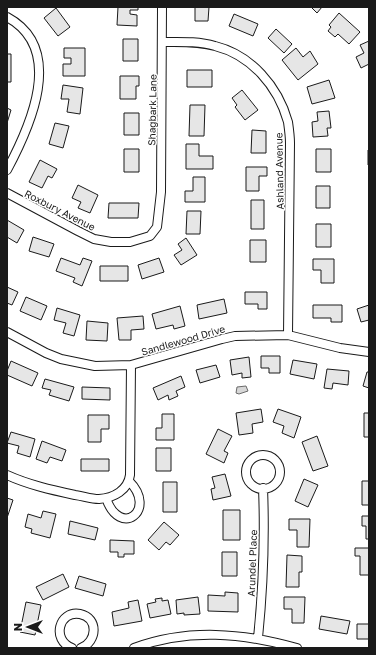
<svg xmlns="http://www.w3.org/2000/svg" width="376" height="655" viewBox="0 0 376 655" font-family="'Golos Text',sans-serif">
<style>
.water{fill:#d7d7d7;stroke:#6a6a6a}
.building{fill:#e6e6e6;stroke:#1a1a1a}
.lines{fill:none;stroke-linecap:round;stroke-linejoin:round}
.minor-casing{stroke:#1a1a1a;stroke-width:10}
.minor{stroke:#fff;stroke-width:8}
.labels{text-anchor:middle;stroke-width:3;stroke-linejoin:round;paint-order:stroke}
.street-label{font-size:10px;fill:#1a1a1a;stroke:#fff}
</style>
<rect width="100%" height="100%" fill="#fff"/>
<path class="water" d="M 246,386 L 248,391 L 239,394 L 236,393 L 237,387 Z"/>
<path class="building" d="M 118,7 L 138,7 L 138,10 L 130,10 L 130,14 L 137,15 L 137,26 L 117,25 Z
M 195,7 L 209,7 L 208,21 L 195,21 Z
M 311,7 L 322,7 L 317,13 Z
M 56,8 L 70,27 L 58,36 L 44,18 Z
M 339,13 L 360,32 L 349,44 L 338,34 L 335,37 L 328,31 L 331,27 L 329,25 Z
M 234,14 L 258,24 L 253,36 L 229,26 Z
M 276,29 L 292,44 L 284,53 L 268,38 Z
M 123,39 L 138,39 L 138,61 L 123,61 Z
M 369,41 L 369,64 L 361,68 L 356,57 L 364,53 L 360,45 Z
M 64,48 L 85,48 L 85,76 L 63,76 L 63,64 L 71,64 L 71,58 L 64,58 Z
M 296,48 L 303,57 L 310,51 L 318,64 L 298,80 L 282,60 Z
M 7,54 L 11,54 L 11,82 L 7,82 Z
M 187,70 L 212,70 L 212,87 L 187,87 Z
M 120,76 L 139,76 L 139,86 L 136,86 L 136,99 L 120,99 Z
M 329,80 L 335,98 L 312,104 L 307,87 Z
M 63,85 L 83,88 L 80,114 L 67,112 L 69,99 L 61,99 Z
M 242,90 L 258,110 L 245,120 L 235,107 L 237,105 L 232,98 Z
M 190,105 L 205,105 L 204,136 L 189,136 Z
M 7,108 L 11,110 L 7,123 Z
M 329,111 L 331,128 L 327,128 L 328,136 L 313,137 L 312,122 L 318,121 L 317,112 Z
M 124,113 L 139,113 L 139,135 L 124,135 Z
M 55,123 L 69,126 L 63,148 L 49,144 Z
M 252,130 L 266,131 L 266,153 L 251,153 Z
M 186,144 L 199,144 L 199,156 L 213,156 L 213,169 L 186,169 Z
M 124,149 L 139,149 L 139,172 L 124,172 Z
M 316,149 L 331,149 L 331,172 L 316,172 Z
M 368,150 L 369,150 L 369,165 L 368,165 Z
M 40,160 L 57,169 L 52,178 L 48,176 L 42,188 L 29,182 Z
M 246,167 L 267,167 L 267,176 L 259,176 L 259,191 L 246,191 Z
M 193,177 L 205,177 L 205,202 L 185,202 L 185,191 L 193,191 Z
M 78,185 L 98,195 L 90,213 L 78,208 L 81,202 L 72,198 Z
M 316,186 L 330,186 L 330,208 L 316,208 Z
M 251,200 L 264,200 L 264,229 L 251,229 Z
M 109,203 L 139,203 L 138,218 L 108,218 Z
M 187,211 L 201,211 L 200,234 L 186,234 Z
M 7,220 L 24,230 L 17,243 L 7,237 Z
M 316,224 L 331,224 L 331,247 L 316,247 Z
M 33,237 L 54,244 L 49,257 L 29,251 Z
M 186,238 L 197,255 L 181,265 L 174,255 L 182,250 L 178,244 Z
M 250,240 L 266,240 L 266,262 L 250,262 Z
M 61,258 L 80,265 L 83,258 L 92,261 L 82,286 L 73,282 L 75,278 L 56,271 Z
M 159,258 L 164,272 L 142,279 L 138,265 Z
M 313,259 L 334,259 L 334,283 L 321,283 L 321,270 L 313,270 Z
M 100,266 L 128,266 L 128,281 L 100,281 Z
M 7,287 L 18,292 L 12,305 L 7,303 Z
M 245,292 L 267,292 L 267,309 L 258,309 L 258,304 L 245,304 Z
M 26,297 L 47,306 L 41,320 L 20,311 Z
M 224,299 L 227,313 L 199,319 L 197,305 Z
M 313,305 L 342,305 L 342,322 L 331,322 L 331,318 L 313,318 Z
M 369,305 L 369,320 L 361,322 L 357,309 Z
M 180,306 L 185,326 L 174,329 L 173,325 L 156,329 L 152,314 Z
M 57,308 L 80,315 L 74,336 L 63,333 L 66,323 L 54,320 Z
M 143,316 L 144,329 L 131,330 L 131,340 L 119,340 L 117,318 Z
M 87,321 L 108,323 L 107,341 L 86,340 Z
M 261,356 L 280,356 L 280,373 L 269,373 L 269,368 L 261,368 Z
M 249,357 L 251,377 L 242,378 L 242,373 L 232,375 L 230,360 Z
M 293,360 L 317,364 L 314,379 L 290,374 Z
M 11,361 L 38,373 L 32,386 L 7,375 L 7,371 Z
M 216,365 L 220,377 L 200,383 L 196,370 Z
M 327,369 L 349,371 L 348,385 L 333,383 L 332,389 L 324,388 Z
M 367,372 L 369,372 L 369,388 L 363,386 Z
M 181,376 L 185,387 L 176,391 L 178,396 L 169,400 L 168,395 L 158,400 L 153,388 Z
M 45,379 L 74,387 L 69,401 L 49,395 L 51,390 L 42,388 Z
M 82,387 L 110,388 L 110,400 L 82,399 Z
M 261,409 L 263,422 L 252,424 L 253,433 L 239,435 L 236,413 Z
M 278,409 L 301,417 L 294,438 L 282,433 L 284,426 L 273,422 Z
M 364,413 L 369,413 L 369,437 L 364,437 Z
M 162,414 L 174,414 L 174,440 L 156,440 L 156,428 L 162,428 Z
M 88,415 L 109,415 L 109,429 L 101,429 L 101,442 L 88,442 Z
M 218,429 L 232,436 L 224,451 L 228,453 L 224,463 L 206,454 Z
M 11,432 L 35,439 L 30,457 L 17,453 L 19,446 L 7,443 Z
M 317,436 L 328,466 L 313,471 L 302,442 Z
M 42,441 L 66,450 L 62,461 L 50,457 L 47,463 L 36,459 Z
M 156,448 L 171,448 L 171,471 L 156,471 Z
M 81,459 L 109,459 L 109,471 L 81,471 Z
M 225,474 L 231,496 L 213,500 L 211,489 L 215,488 L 212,477 Z
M 304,479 L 318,485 L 308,507 L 295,501 Z
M 362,481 L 369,481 L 369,505 L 362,505 Z
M 163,482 L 177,482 L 177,512 L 163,512 Z
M 7,498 L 13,500 L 7,518 Z
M 223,510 L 240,510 L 240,540 L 223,540 Z
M 43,511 L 56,514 L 50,538 L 31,533 L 32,529 L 25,527 L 28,514 L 41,518 Z
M 362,516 L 369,516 L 369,539 L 366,539 L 366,526 L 362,526 Z
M 289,519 L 310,519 L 309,547 L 297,547 L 297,530 L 289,530 Z
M 70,521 L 98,528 L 95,540 L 68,534 Z
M 164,522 L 179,535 L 170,545 L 166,542 L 159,550 L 148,540 Z
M 110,540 L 134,541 L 134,554 L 124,554 L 124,557 L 118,557 L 118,552 L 110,552 Z
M 355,548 L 369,548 L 369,575 L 360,575 L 360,556 L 355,556 Z
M 222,552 L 237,552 L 237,576 L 222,576 Z
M 287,555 L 302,556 L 302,572 L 299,572 L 299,587 L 286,587 Z
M 63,574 L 69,587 L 43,600 L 36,587 Z
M 79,576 L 106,584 L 103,596 L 75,588 Z
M 225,592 L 238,593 L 238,612 L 208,611 L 208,595 L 225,596 Z
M 198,597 L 200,614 L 184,615 L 184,613 L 177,614 L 176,600 Z
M 284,597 L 305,597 L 304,623 L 292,623 L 292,609 L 284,609 Z
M 162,598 L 162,601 L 168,600 L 171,614 L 150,618 L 147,604 L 156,602 L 155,599 Z
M 138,600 L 142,621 L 114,626 L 112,612 L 129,608 L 128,602 Z
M 26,602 L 41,605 L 35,635 L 20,632 Z
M 321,616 L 350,621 L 347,634 L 319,629 Z
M 357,624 L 369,624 L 369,639 L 357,639 Z"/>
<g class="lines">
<g class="minor-casing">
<path id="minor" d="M 7,17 C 66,49 30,127 7,170
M 163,42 C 180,42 198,41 215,46 C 251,55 278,86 288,122 C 289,129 290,136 290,143 L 288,335
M 7,193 L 78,231 L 94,239 L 111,242 L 130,242 L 150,236 L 157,227 L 161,192 L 162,7
M 7,332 L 46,353 L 61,359 L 95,366 L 131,365 L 222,339 L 235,336 L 288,335 L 340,348 L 369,352
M246 472a17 17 0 1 1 34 0a17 17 0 1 1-34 0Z
M 7,475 C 29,485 52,490 75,495 C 83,496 91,499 99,499 C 114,498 128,490 130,475 L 131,365
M 106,498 C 120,539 158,510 129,481
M 258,638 C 263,589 265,538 263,488
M 72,648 C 51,640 59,610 80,614 C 99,618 97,642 81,648
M 134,648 C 188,628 243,633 297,648"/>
</g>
<use href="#minor" class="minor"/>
</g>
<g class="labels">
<g class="street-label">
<text transform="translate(152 110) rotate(-89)" y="4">Shagbark Lane</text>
<text transform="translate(279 171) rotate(-91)" y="4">Ashland Avenue</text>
<text transform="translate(60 210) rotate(27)" y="4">Roxbury Avenue</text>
<text transform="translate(183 340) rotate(-16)" y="4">Sandlewood Drive</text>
<text transform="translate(252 563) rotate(-88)" y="4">Arundel Place</text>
</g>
</g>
<rect width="376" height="655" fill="none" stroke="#1a1a1a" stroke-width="16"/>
<g transform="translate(28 627) rotate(270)" stroke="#ffffff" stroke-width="3" paint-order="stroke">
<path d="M0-3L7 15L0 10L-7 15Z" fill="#1a1a1a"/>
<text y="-6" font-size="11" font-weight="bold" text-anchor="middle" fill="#1a1a1a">N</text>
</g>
</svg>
